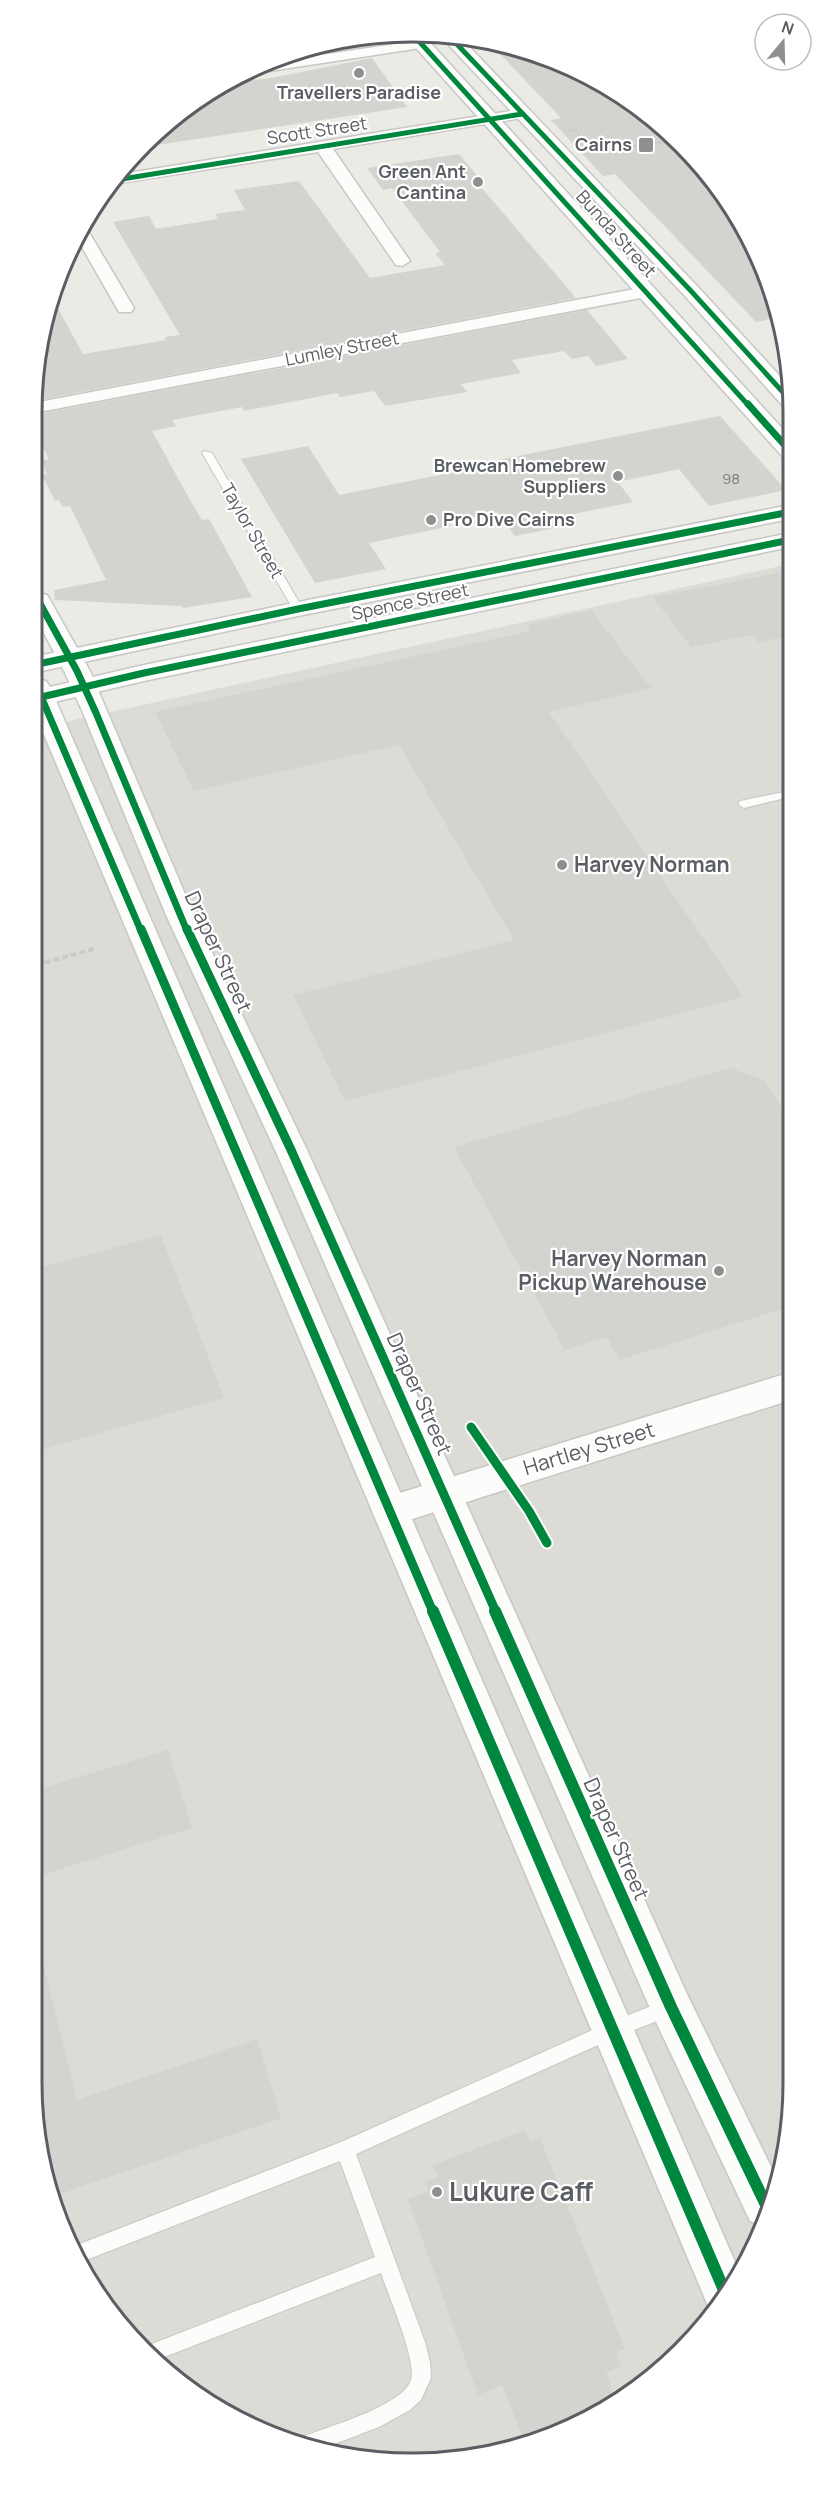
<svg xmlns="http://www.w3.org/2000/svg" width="825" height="2495" viewBox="0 0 825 2495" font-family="Manrope,sans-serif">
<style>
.industrial{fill:#dcdbd5}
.building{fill:#d4d3cf}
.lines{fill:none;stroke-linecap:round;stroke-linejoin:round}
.service-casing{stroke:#c7c7c5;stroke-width:2}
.minor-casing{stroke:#c7c7c5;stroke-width:3}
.tertiary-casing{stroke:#c7c7c5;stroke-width:3}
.secondary-casing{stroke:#c7c8c6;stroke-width:3}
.path-far1{stroke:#c7ccc8;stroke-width:2;stroke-dasharray:4 1.5;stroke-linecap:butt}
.path{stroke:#c7ccc8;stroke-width:4;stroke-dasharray:6 3;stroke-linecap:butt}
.service{fill:#fcfcfb;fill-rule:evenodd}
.minor{fill:#fcfcfb;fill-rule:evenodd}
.tertiary{fill:#fcfcfb;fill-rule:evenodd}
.secondary{fill:#fcfcfb;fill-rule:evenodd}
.path-bridge{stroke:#c7ccc8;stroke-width:2;stroke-dasharray:4 1.5;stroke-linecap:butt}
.cycleway-far3-casing{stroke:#fff;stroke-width:8}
.cycleway-far2-casing{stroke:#fff;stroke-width:10}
.cycleway-far1-casing{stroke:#fff;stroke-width:13}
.cycleway-casing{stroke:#fff;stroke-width:16}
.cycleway-far3{stroke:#00873e;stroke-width:5}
.cycleway-far2{stroke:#00873e;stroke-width:7}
.cycleway-far1{stroke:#00873e;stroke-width:9}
.cycleway{stroke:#00873e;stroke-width:12}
.poi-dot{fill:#8d8f90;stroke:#fff;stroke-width:2}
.labels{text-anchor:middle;stroke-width:4.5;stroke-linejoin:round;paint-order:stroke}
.far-number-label{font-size:15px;fill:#797c7e}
.far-poi-label{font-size:18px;font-weight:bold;fill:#5a5e63;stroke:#fff;text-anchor:end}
.far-street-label{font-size:18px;fill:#5a5e63;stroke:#fff}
.poi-label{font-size:21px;font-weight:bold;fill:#5a5e63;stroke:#fff;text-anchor:start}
.street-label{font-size:21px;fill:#5a5e63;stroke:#fff}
.near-poi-label{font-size:26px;font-weight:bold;fill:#5a5e63;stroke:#fff;text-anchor:start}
.rim{fill:none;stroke:#5a5e63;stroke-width:3}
</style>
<rect width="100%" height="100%" fill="#ebeae4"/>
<path class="industrial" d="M 790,564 L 786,2157 L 729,2294 L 624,2399 L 511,2451 L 363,2460 L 244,2424 L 126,2334 L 60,2228 L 32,2082 L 37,728 Z"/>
<path class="building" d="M 339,39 L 358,39 L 364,46 L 336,51 L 330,42 Z
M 486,39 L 603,82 L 682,143 L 754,244 L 777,318 L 756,322 L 615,174 L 603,176 L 551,120 L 561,118 Z
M 372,58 L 407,107 L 150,146 L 201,96 L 235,82 L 271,78 Z
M 459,154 L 485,185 L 480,186 L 576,298 L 39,400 L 39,338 L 54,301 L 83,354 L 166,340 L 165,337 L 180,335 L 113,222 L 149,216 L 156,229 L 218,219 L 215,214 L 245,210 L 234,190 L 299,181 L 370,278 L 445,265 L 435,253 L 440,252 L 392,188 L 383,190 L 367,168 Z
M 587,310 L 628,359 L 596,366 L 588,356 L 572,359 L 564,351 L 512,360 L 521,373 L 461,384 L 467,392 L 385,406 L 374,391 L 340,397 L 337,393 L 244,411 L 242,407 L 172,420 L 176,426 L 152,431 L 190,500 L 202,520 L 209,519 L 252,597 L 183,608 L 181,606 L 55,600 L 54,590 L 106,580 L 70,506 L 63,507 L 59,500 L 55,501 L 42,475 L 47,474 L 41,461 L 49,459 L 38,437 L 39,414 Z
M 720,416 L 786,490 L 709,506 L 679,469 L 618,482 L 633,502 L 568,515 L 575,524 L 515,536 L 497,512 L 449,522 L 451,526 L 369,543 L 386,569 L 315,583 L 241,459 L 308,446 L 339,495 L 465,470 L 463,467 Z
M 790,571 L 790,636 L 758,642 L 752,635 L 691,647 L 653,597 Z
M 591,610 L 651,688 L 549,712 L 743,997 L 345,1101 L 293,995 L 514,940 L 399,745 L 194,791 L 155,712 L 531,631 L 526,625 Z
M 730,1068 L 764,1080 L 788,1117 L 788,1307 L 619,1360 L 607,1337 L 565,1350 L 454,1147 Z
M 161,1235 L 224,1398 L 34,1452 L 35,1269 Z
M 168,1750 L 192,1828 L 32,1878 L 33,1791 Z
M 41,1954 L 77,2100 L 257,2039 L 281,2118 L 54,2196 L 32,2082 L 32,1955 Z
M 525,2130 L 530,2142 L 540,2138 L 625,2349 L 616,2353 L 621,2366 L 606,2373 L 617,2402 L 525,2444 L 502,2385 L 478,2395 L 408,2199 L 429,2191 L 425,2182 L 438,2177 L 433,2165 Z"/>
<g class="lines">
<g class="service-casing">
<path id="service" d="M 204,451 L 212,453 L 303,609 L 302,611 L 298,612 L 293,609 L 202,453 Z
M 789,791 L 789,797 L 744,808 L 738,804 L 740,801 Z
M 669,1999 L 675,2002 L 678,2008 L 675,2014 L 616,2037 L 356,2154 L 425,2342 L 430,2362 L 431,2378 L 421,2400 L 410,2410 L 379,2427 L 324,2448 L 300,2441 L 302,2437 C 327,2427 403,2406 411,2380 C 417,2360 388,2295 381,2273 L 159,2359 L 144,2347 L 375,2257 L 340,2161 L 81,2262 L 72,2247 L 341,2142 L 606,2024 Z"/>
</g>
<g class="minor-casing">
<path id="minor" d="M 422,40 L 427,41 L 429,44 L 427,47 L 270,71 L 264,69 L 287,60 Z
M 522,109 L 530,114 L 527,117 L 333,149 L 410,261 L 402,266 L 396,265 L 318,152 L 113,184 L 122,174 Z
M 84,230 L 90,234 L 134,308 L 131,312 L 119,312 L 79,242 Z
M 645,287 L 651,288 L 654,292 L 651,296 L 39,412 L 39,402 Z"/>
</g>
<g class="tertiary-casing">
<path id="tertiary" d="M 408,39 L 427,39 L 790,437 L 790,458 L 782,456 Z
M 443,39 L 462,39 L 698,287 L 790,387 L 790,407 L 782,405 L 684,295 Z
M 790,505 L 790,519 L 298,616 L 37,672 L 38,656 L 298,602 Z
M 790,533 L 790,547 L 144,681 L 37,706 L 37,690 L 144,665 Z
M 788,1373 L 788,1401 L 390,1526 L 377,1522 L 372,1511 L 377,1500 L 390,1496 Z"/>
</g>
<g class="secondary-casing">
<path id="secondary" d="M 38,593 L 47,595 L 50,600 L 90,671 L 194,915 L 308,1152 L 686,1992 L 777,2179 L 758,2224 L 750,2221 L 656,2022 L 276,1152 L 166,915 L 83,713 L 64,671 L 38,622 Z
M 37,679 L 46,681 L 50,687 L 739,2271 L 729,2294 L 711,2313 L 37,718 Z"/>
</g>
<path class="path-far1" d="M 569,130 L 574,129 L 596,153
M 658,143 L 677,140
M 601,152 L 599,150 L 602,147 L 619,144 L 623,148 L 619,149 L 623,153
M 594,153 L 637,146"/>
<path class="path" d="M 36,965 L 97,948"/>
<use href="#service" class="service"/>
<use href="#minor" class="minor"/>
<use href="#tertiary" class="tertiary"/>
<use href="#secondary" class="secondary"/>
<path class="path-bridge" d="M 637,146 L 673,140"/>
<g class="cycleway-far3-casing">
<path id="cycleway-far3" d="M 417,39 L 749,406
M 452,39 L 691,291 L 790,400
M 116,180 L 522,114"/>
</g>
<g class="cycleway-far2-casing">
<path id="cycleway-far2" d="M 748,404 L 790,451
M 38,600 L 77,671 L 96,713 L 187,931
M 38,664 L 298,609 L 790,512
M 37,687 L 141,931
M 37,698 L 144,673 L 790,540"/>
</g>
<g class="cycleway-far1-casing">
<path id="cycleway-far1" d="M 141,929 L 433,1612
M 187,929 L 292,1152 L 496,1612
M 471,1427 L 529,1511 L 547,1543"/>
</g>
<g class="cycleway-casing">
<path id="cycleway" d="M 433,1611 L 727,2297
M 495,1611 L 671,2007 L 766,2205"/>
</g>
<use href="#cycleway-far3" class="cycleway-far3"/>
<use href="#cycleway-far2" class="cycleway-far2"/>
<use href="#cycleway-far1" class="cycleway-far1"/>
<use href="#cycleway" class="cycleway"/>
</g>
<g class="poi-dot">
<circle cx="359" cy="73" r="6"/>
<rect x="638" y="137" width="16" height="16" rx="3"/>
<circle cx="478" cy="182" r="6"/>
<circle cx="618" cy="476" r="6"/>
<circle cx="431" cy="520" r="6"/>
<circle cx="562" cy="865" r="6"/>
<circle cx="719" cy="1271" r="6"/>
<circle cx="437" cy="2192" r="6"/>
</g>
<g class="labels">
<g class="far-number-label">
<text x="731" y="484">98</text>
</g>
<g class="far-poi-label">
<text x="359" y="99" text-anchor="middle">Travellers Paradise</text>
<text x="632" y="151">Cairns</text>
<text x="466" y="178">Green Ant<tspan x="466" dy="21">Cantina</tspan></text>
<text x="606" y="472">Brewcan Homebrew<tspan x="606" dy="21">Suppliers</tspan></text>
<text x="443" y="526" text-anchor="start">Pro Dive Cairns</text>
</g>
<g class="far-street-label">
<text transform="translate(317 131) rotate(-9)" y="6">Scott Street</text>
<text transform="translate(616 234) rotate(48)" y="6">Bunda Street</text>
<text transform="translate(342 349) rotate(-11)" y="6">Lumley Street</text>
<text transform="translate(252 531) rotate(60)" y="6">Taylor Street</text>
<text transform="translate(410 602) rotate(-12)" y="6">Spence Street</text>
</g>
<g class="poi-label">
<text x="574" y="872">Harvey Norman</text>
<text x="707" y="1266" text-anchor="end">Harvey Norman<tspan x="707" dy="24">Pickup Warehouse</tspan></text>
</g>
<g class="street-label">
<text transform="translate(218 952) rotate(65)" y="7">Draper Street</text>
<text transform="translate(419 1394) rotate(66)" y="7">Draper Street</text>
<text transform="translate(589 1449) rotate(-17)" y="7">Hartley Street</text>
<text transform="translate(616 1839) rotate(66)" y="7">Draper Street</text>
</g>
<g class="near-poi-label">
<text x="449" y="2201">Lukure Caff</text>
</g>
</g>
<path d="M0 0H825V2495H0ZM412 42H413A370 370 0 0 1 783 412V2083A370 370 0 0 1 413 2453H412A370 370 0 0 1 42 2083V412A370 370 0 0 1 412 42Z" fill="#fff" fill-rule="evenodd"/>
<path class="rim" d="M412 42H413A370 370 0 0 1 783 412V2083A370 370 0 0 1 413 2453H412A370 370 0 0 1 42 2083V412A370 370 0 0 1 412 42Z"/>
<g transform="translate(783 42) rotate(19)"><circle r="28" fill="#ffffff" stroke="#bdbfc1" stroke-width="1.5"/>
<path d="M0-4.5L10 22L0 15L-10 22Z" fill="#8d8f90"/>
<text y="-9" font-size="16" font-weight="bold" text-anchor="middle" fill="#5a5e63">N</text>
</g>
</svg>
